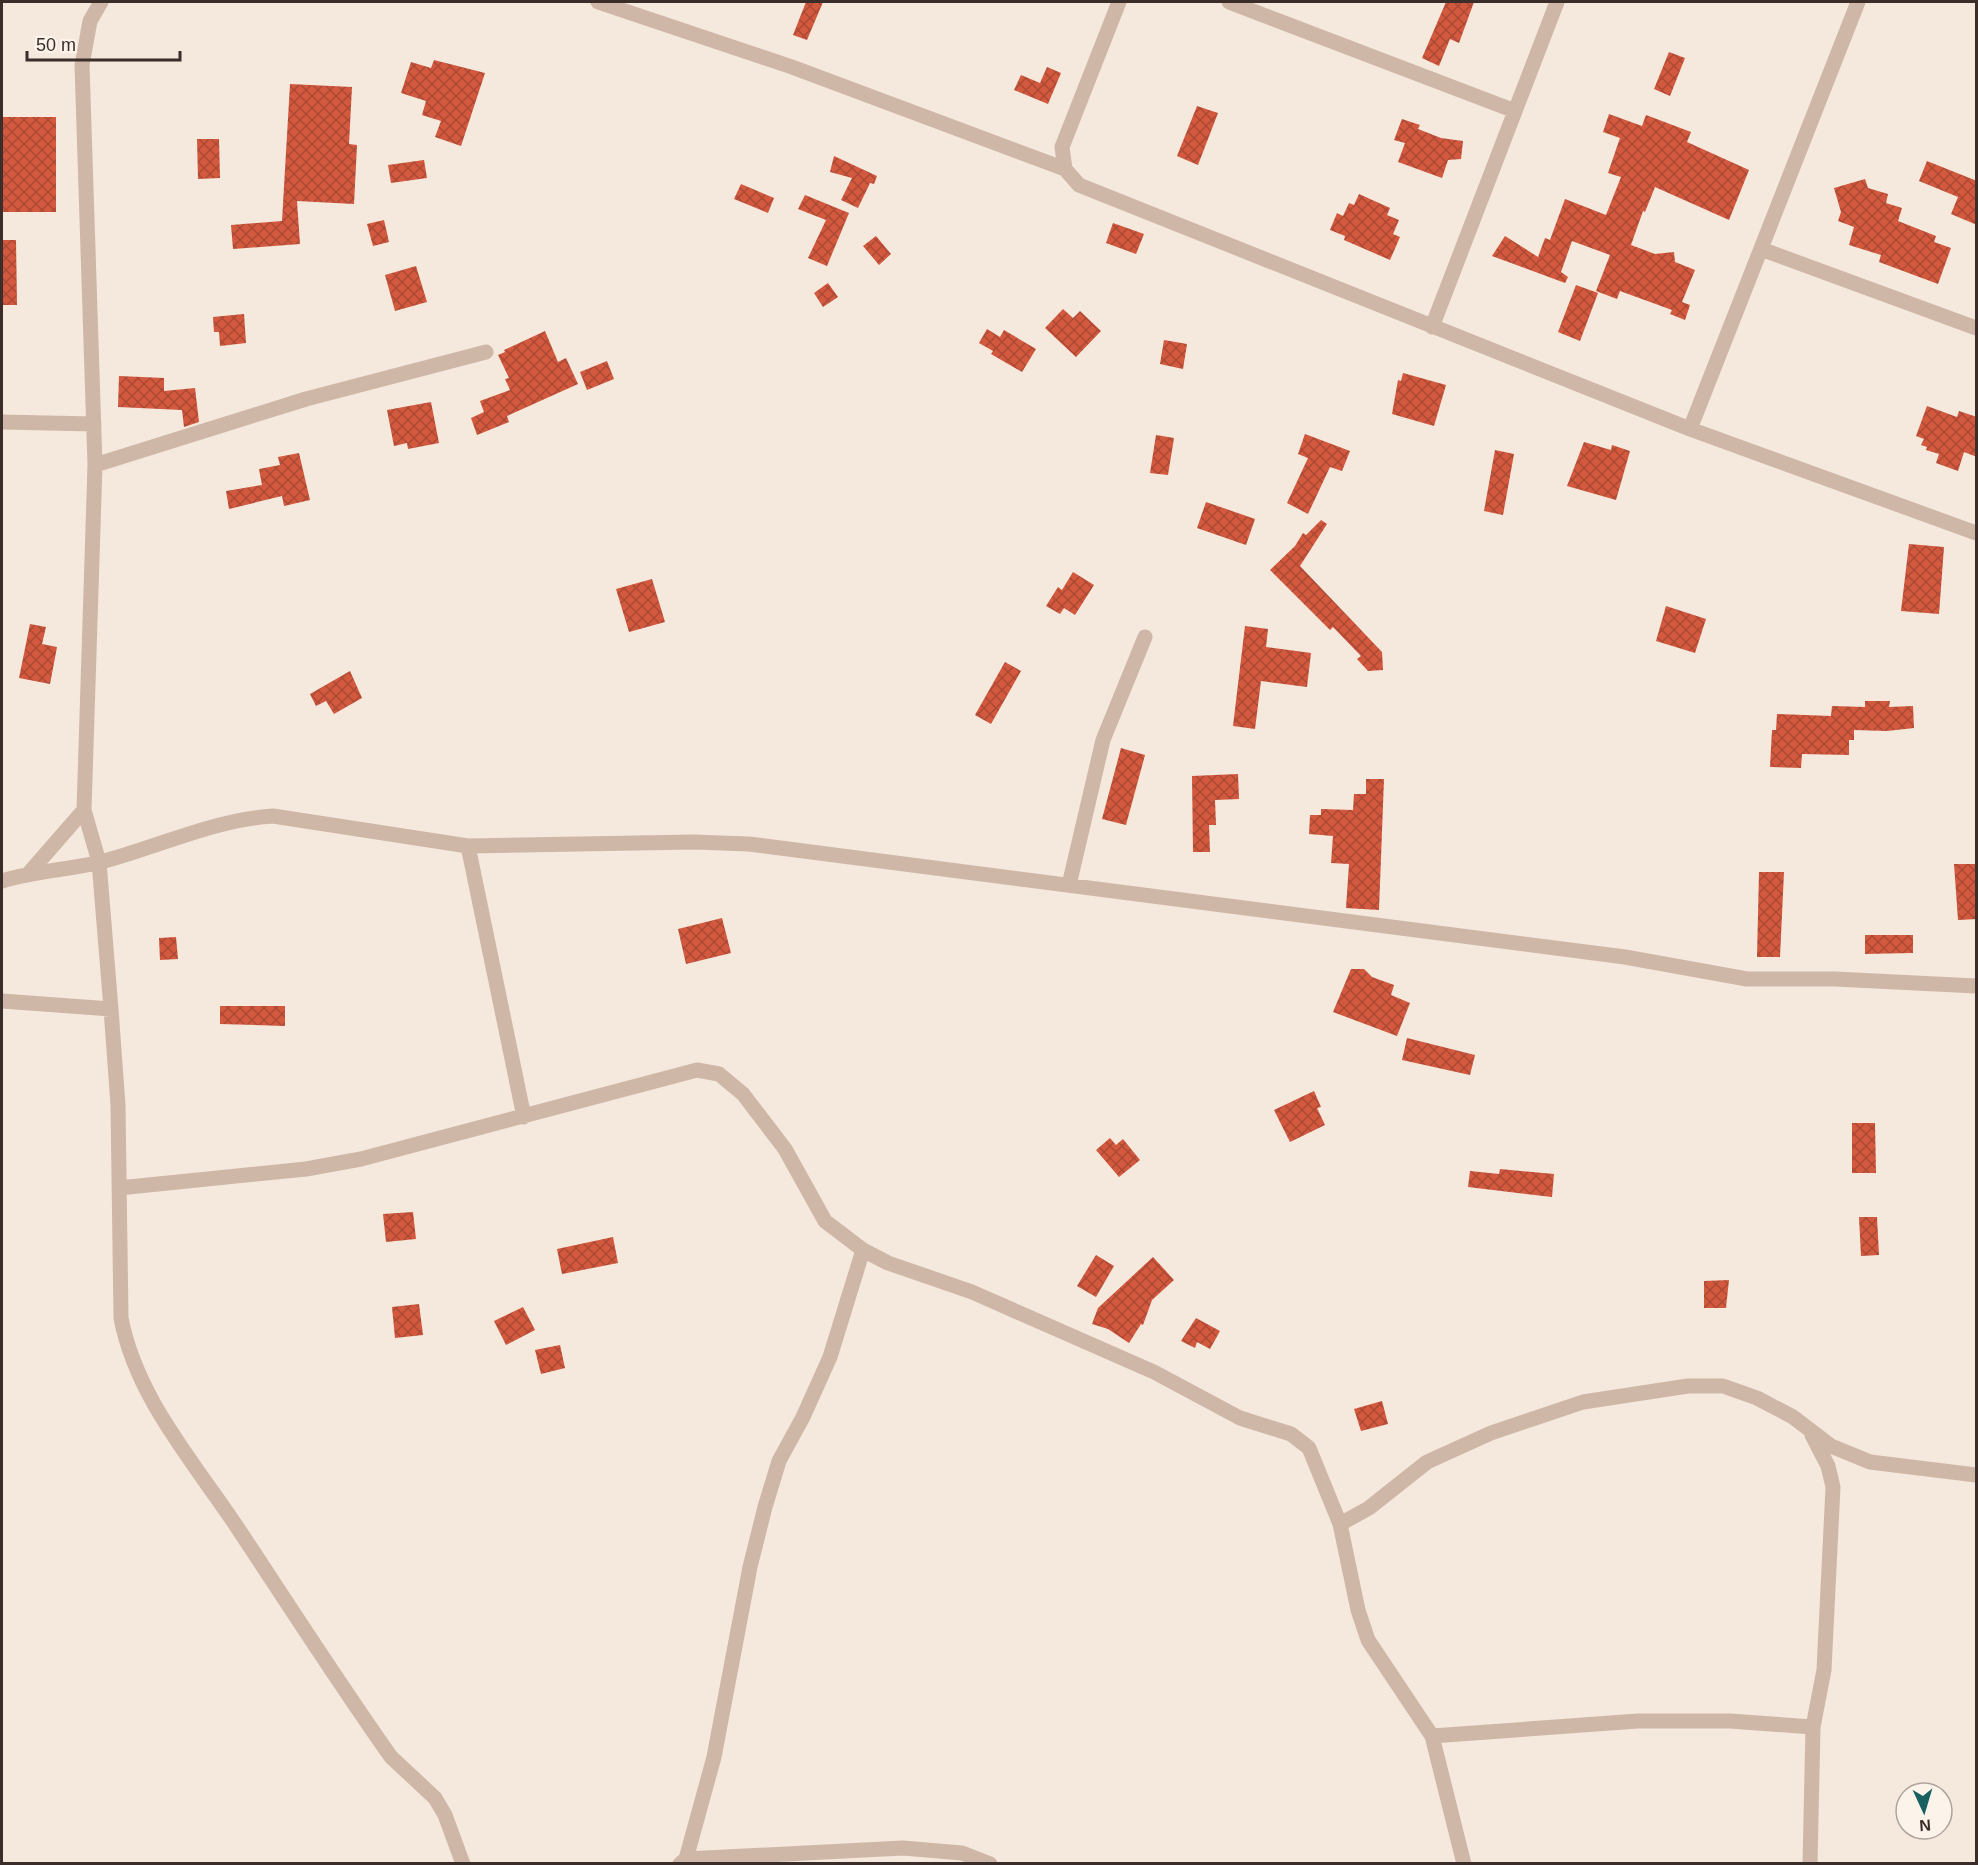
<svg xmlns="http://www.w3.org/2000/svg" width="1978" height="1865" viewBox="0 0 1978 1865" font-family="Helvetica,sans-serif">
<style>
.building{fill:url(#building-cross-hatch)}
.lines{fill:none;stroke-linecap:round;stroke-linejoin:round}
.minor{stroke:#cfb7a7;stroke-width:15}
</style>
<defs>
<pattern id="building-cross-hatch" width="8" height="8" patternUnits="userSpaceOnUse" patternTransform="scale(1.5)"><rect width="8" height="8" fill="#d2583e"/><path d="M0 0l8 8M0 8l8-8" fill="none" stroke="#ac4934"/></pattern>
</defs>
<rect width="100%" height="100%" fill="#f5e8dd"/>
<path class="building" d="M 806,2 L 823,2 L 807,40 L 793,35 Z
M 1446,2 L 1474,2 L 1459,43 L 1450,39 L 1439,66 L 1422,58 Z
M 1669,52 L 1685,58 L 1670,96 L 1654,89 Z
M 434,60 L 485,73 L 461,146 L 435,137 L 441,121 L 422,115 L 426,101 L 401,93 L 411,62 L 431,68 Z
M 1047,67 L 1061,73 L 1048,104 L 1014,90 L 1021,75 L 1040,83 Z
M 290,84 L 352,87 L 349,144 L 357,145 L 354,204 L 297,201 L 300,244 L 233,249 L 231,225 L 282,221 Z
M 1197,106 L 1218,113 L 1198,165 L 1177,156 Z
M 1609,114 L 1642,126 L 1646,115 L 1691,132 L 1687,142 L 1749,170 L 1729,220 L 1655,187 L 1645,212 L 1643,211 L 1631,245 L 1655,254 L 1674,252 L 1675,262 L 1695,270 L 1682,302 L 1690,305 L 1685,320 L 1670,314 L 1672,310 L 1620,291 L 1617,299 L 1596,291 L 1610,255 L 1572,241 L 1561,272 L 1568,277 L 1565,283 L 1492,256 L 1505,236 L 1538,257 L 1545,238 L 1550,240 L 1565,199 L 1606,215 L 1621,177 L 1608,173 L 1620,138 L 1603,132 Z
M 3,117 L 56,117 L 56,212 L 3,212 Z
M 1402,119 L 1420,125 L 1418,129 L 1441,138 L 1463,141 L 1461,159 L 1448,160 L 1442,178 L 1398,162 L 1405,143 L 1394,140 Z
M 197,139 L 219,139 L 220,178 L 198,179 Z
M 834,156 L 877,176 L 874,184 L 870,183 L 858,208 L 841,200 L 852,178 L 830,172 Z
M 424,160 L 427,178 L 391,183 L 388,165 Z
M 1927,161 L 1977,181 L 1977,225 L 1951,214 L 1958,197 L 1919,181 Z
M 1865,179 L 1868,188 L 1888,194 L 1886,203 L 1902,208 L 1898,221 L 1936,236 L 1934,242 L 1951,248 L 1938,284 L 1879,262 L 1881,255 L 1849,245 L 1854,227 L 1838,221 L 1841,212 L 1834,188 Z
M 741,184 L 774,198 L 768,213 L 734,199 Z
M 1359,194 L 1390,208 L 1387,215 L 1399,220 L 1393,234 L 1400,237 L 1390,260 L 1344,240 L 1345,236 L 1330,230 L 1337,213 L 1343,216 L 1349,203 L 1354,205 Z
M 805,195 L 849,213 L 827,266 L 808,258 L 826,220 L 798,209 Z
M 384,220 L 389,242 L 373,246 L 367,224 Z
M 1113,223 L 1144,234 L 1136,254 L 1106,243 Z
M 876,236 L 891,254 L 879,265 L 863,246 Z
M 2,240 L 16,240 L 17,305 L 2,305 Z
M 416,266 L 427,302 L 395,311 L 385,275 Z
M 828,283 L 838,297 L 823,307 L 814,293 Z
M 1576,285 L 1598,293 L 1580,341 L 1558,332 Z
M 1063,309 L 1073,318 L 1080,311 L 1101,331 L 1076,357 L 1045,328 Z
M 244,314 L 246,343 L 220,346 L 219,332 L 214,332 L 213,317 Z
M 987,329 L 1000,337 L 1004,330 L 1036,349 L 1022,372 L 991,354 L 993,351 L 979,343 Z
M 545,331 L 558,362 L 566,358 L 578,384 L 507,416 L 509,422 L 477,435 L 471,418 L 484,412 L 480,401 L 510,390 L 505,379 L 509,378 L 498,355 L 505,352 L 504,350 Z
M 1164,340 L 1187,344 L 1183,369 L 1160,364 Z
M 607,361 L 614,379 L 587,390 L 580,372 Z
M 1403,373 L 1446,385 L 1434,426 L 1392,414 L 1398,380 L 1401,381 Z
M 119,376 L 164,378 L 164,391 L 195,388 L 199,422 L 184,427 L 182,410 L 118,407 Z
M 431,402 L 439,443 L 408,449 L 407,443 L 394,446 L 387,410 Z
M 1927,406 L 1957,417 L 1959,411 L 1977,417 L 1977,457 L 1964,452 L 1958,471 L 1936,463 L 1939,454 L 1926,450 L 1927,447 L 1921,445 L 1924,439 L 1916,436 Z
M 1305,434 L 1350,451 L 1342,471 L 1330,467 L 1308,514 L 1287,503 L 1308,458 L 1298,454 Z
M 1156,435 L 1174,438 L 1168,475 L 1150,473 Z
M 1584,442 L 1611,450 L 1612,445 L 1630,451 L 1616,500 L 1567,486 Z
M 1495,450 L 1514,454 L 1503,515 L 1484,511 Z
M 299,453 L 310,500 L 284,506 L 282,496 L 229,509 L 226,491 L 262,485 L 259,469 L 280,465 L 278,457 Z
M 1206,502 L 1255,519 L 1246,545 L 1197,528 Z
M 1321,520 L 1327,524 L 1300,566 L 1382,652 L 1383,670 L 1368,671 L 1357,659 L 1361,656 L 1333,627 L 1330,630 L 1270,570 L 1295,546 L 1303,533 L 1306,535 Z
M 1909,544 L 1944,547 L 1939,614 L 1901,611 Z
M 1073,572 L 1094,585 L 1075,615 L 1064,608 L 1060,614 L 1046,606 L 1058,587 L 1062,590 Z
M 652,579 L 665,622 L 629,632 L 616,589 Z
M 1666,606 L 1706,619 L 1695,653 L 1656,641 Z
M 30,624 L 46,627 L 42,644 L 57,647 L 50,684 L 19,678 Z
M 1245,626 L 1268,629 L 1266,647 L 1311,653 L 1307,687 L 1261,681 L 1255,729 L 1233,726 Z
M 1005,662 L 1021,671 L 991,724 L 975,715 Z
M 350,671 L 362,698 L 334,714 L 326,701 L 316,706 L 310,694 Z
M 1865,701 L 1890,701 L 1889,707 L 1913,706 L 1914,728 L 1887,731 L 1854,730 L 1854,740 L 1849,740 L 1849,755 L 1802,754 L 1801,768 L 1770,767 L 1772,730 L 1776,730 L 1777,714 L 1831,716 L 1832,706 L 1865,707 Z
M 1121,748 L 1145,755 L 1126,825 L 1102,819 Z
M 1238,774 L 1239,799 L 1215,800 L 1216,825 L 1209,825 L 1210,852 L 1193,852 L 1192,776 Z
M 1366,779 L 1384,779 L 1379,910 L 1346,908 L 1349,864 L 1331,863 L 1333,836 L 1309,834 L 1310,815 L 1321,815 L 1321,809 L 1353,810 L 1354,794 L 1366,794 Z
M 1954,864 L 1977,864 L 1977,919 L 1958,920 Z
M 1759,872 L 1784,872 L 1780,957 L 1757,957 Z
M 722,918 L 731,953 L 686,964 L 678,929 Z
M 1865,935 L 1913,935 L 1913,953 L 1865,954 Z
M 176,937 L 178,959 L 160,960 L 159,938 Z
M 1351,969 L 1364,969 L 1372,977 L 1394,985 L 1391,995 L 1410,1003 L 1397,1036 L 1333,1012 Z
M 220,1006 L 285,1006 L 285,1026 L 220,1024 Z
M 1407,1038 L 1475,1055 L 1470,1075 L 1402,1060 Z
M 1314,1091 L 1321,1107 L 1317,1108 L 1325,1125 L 1290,1142 L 1274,1110 Z
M 1852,1123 L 1875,1123 L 1876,1173 L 1852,1173 Z
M 1110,1138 L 1116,1145 L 1123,1139 L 1140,1160 L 1119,1177 L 1096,1150 Z
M 1500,1169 L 1554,1174 L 1552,1197 L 1468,1187 L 1470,1171 L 1499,1174 Z
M 413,1212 L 416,1239 L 386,1242 L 383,1214 Z
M 1859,1217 L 1877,1217 L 1879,1255 L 1861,1256 Z
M 613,1237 L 618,1263 L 562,1274 L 557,1249 Z
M 1096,1255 L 1114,1266 L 1096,1297 L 1077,1286 Z
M 1153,1257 L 1174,1280 L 1152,1300 L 1143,1325 L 1141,1324 L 1129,1343 L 1108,1329 L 1092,1324 L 1098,1308 Z
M 1729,1280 L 1726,1308 L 1704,1308 L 1704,1281 Z
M 419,1304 L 423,1335 L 395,1338 L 392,1307 Z
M 523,1307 L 535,1330 L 506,1345 L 494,1321 Z
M 1196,1318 L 1220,1331 L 1210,1349 L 1197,1342 L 1195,1348 L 1181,1341 Z
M 560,1345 L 565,1368 L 541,1374 L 535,1350 Z
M 1382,1401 L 1388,1424 L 1361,1431 L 1354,1409 Z"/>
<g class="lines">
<path class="minor" d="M 101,2 L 90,21 L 82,65 L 95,465 L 84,810 L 99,862 L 111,1009 L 118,1105 L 121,1318 C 136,1397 193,1461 237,1527 C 288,1604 338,1682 391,1757 L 435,1798 L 445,1815 L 463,1864
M 598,2 L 792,67 L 1065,169
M 1119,2 L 1062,147 L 1065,169 L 1079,185 L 1690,429 L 1976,533
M 1229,2 L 1515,111
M 1761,249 L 1976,328
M 1432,327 L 1557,2
M 2,422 L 94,424
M 1690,429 L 1858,2
M 95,465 L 306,399 L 486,352
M 468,846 L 524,1117
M 29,873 L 84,810
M 2,881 C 34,871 68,870 101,862 C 158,847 213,820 273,816 L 468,846 L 694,842 L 749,844 L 1625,957 L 1747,979 L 1835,979 L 1976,986
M 1069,885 L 1103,740 L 1145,637
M 2,1001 L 111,1009
M 119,1188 L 306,1169 L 361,1159 L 697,1070 L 719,1074 L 743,1094 L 785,1149 L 825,1221 L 863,1250 L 888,1263 L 972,1292 L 1154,1372 L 1240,1418 L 1291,1434 L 1309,1448 L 1340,1524 L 1358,1610 L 1368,1640 L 1432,1736 L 1464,1864
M 1340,1524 L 1369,1508 L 1427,1462 L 1491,1433 L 1583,1402 L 1688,1386 L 1723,1386 L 1757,1398 L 1793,1417 L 1831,1446 L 1870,1462 L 1976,1475
M 1432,1736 L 1638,1721 L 1730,1721 L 1813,1727
M 686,1859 L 714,1757 L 750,1567 L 765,1507 L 779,1461 L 803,1417 L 830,1357 L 863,1250
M 680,1864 L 686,1859 L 903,1848 L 962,1853 L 990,1864
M 1810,1864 L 1813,1727 L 1824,1670 L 1833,1487 L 1828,1466 L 1812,1435"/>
</g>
<rect width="1978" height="1865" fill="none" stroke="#3b2d29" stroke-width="6"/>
<g transform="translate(1924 1811) rotate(176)"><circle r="28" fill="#fcf3eb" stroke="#afa49d" stroke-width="1.5"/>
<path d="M0-4.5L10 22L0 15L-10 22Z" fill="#196161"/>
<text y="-9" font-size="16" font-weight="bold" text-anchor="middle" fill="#3b2d29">N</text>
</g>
<path d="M27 51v9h153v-9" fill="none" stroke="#3b2d29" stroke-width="3"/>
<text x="36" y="51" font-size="18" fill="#3b2d29" stroke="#fcf3eb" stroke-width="4.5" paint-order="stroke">50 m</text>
</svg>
